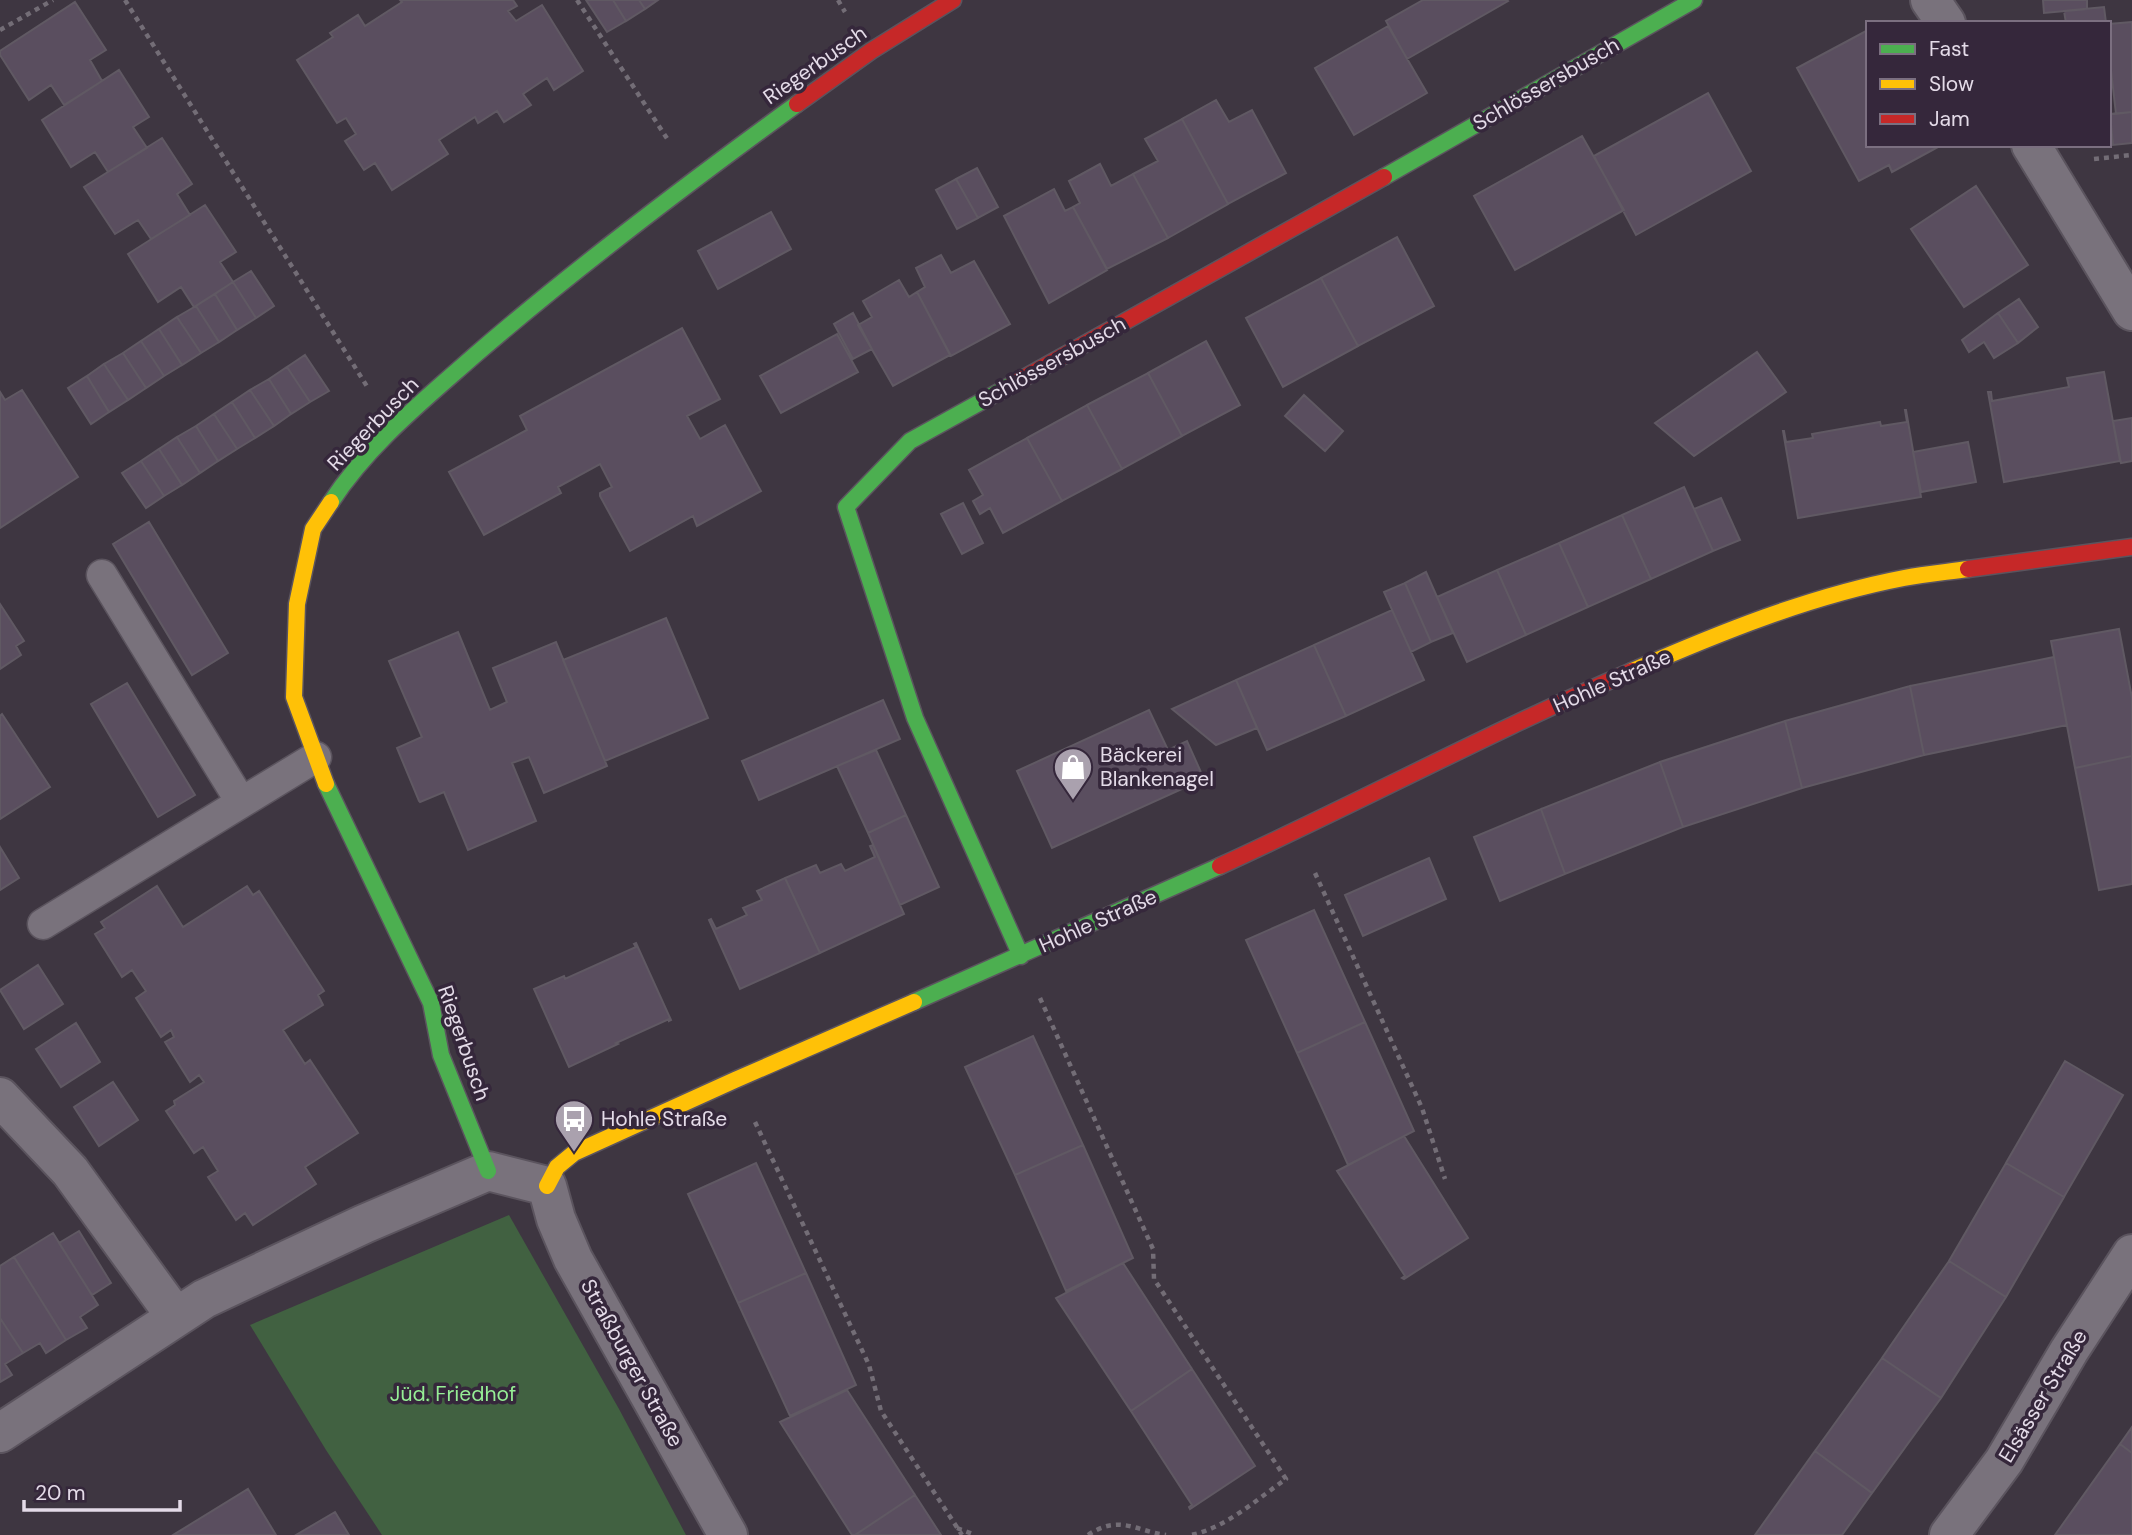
<svg xmlns="http://www.w3.org/2000/svg" width="2132" height="1535" viewBox="0 0 2132 1535" font-family="'DM Sans',sans-serif">
<style>
.green{fill:#416141}
.building{fill:#5a4e5f;stroke:#605963;stroke-width:2}
.lines{fill:none;stroke-linecap:round;stroke-linejoin:round}
.lane-casing{stroke:#5b545e;stroke-width:33}
.street-casing{stroke:#5b545e;stroke-width:42}
.fast-casing{stroke:#5b545e;stroke-width:19}
.slow-casing{stroke:#5b545e;stroke-width:19}
.jam-casing{stroke:#5b545e;stroke-width:19}
.path{stroke:#736d76;stroke-width:4.5;stroke-dasharray:5 5;stroke-linecap:butt}
.lane{stroke:#79727c;stroke-width:30}
.street{stroke:#79727c;stroke-width:38}
.fast{stroke:#4caf50;stroke-width:16}
.slow{stroke:#ffc107;stroke-width:16}
.jam{stroke:#c62828;stroke-width:16}
.labels{text-anchor:middle;stroke-width:7;stroke-linejoin:round;paint-order:stroke}
.street-label{font-size:21px;fill:#e4dbe8;stroke:#35273b}
.poi-label{font-size:21px;fill:#e4dbe8;stroke:#35273b;text-anchor:start}
.park-label{font-size:21px;fill:#96ee95;stroke:#35273b}
</style>
<rect width="100%" height="100%" fill="#3e3641"/>
<path class="green" d="M 509,1215 L 619,1409 L 686,1535 L 382,1535 L 326,1450 L 250,1325 Z"/>
<path class="building" d="M 400,0 L 513,0 L 517,6 L 508,11 L 516,21 L 542,5 L 583,71 L 554,90 L 547,78 L 523,94 L 531,105 L 504,122 L 497,111 L 478,123 L 475,117 L 439,140 L 448,154 L 392,190 L 375,163 L 364,170 L 345,141 L 356,134 L 346,118 L 337,123 L 297,60 L 333,37 L 330,33 L 358,15 L 365,26 L 402,2 Z
M 586,0 L 613,0 L 626,21 L 607,32 Z
M 613,0 L 639,0 L 645,9 L 626,21 Z
M 639,0 L 658,0 L 645,9 Z
M 1423,0 L 1507,0 L 1508,1 L 1407,59 L 1386,21 Z
M 2043,0 L 2087,0 L 2087,9 L 2044,13 Z
M 75,2 L 106,50 L 90,60 L 102,81 L 64,105 L 51,85 L 29,100 L 0,55 L 0,51 Z
M 2104,7 L 2106,23 L 2066,23 L 2064,11 Z
M 2132,22 L 2132,112 L 2116,114 L 2109,53 L 2109,24 Z
M 1388,26 L 1427,93 L 1354,135 L 1315,68 Z
M 1868,30 L 1868,145 L 1937,145 L 1938,147 L 1892,172 L 1889,165 L 1859,181 L 1797,68 Z
M 119,70 L 149,117 L 133,127 L 147,148 L 108,172 L 95,152 L 71,167 L 42,120 Z
M 1708,93 L 1751,171 L 1636,235 L 1594,156 Z
M 1216,100 L 1229,122 L 1252,110 L 1286,173 L 1228,204 L 1182,119 Z
M 2132,112 L 2132,143 L 2113,145 L 2110,114 Z
M 1182,119 L 1228,204 L 1168,238 L 1133,174 L 1158,161 L 1145,139 Z
M 1582,136 L 1624,210 L 1515,270 L 1474,196 Z
M 162,138 L 192,184 L 177,194 L 190,215 L 151,239 L 138,220 L 115,234 L 84,187 Z
M 1100,164 L 1111,186 L 1133,174 L 1168,238 L 1107,269 L 1073,207 L 1080,203 L 1069,181 Z
M 977,168 L 998,207 L 978,218 L 956,179 Z
M 956,179 L 978,218 L 957,229 L 936,190 Z
M 1976,186 L 2028,265 L 1964,307 L 1911,229 Z
M 1054,189 L 1065,211 L 1073,207 L 1107,270 L 1049,303 L 1004,216 Z
M 205,205 L 236,252 L 220,262 L 233,282 L 194,307 L 181,287 L 158,302 L 128,254 Z
M 771,212 L 791,249 L 718,289 L 698,251 Z
M 1397,237 L 1434,306 L 1358,346 L 1321,278 Z
M 941,255 L 951,273 L 974,261 L 1010,324 L 951,356 L 917,292 L 925,287 L 916,268 Z
M 251,271 L 274,306 L 256,318 L 233,282 Z
M 1321,278 L 1358,346 L 1283,387 L 1246,318 Z
M 899,280 L 909,297 L 917,292 L 950,355 L 893,386 L 858,325 L 872,317 L 863,301 Z
M 233,282 L 256,318 L 237,330 L 215,294 Z
M 215,294 L 237,330 L 219,342 L 196,306 Z
M 2019,299 L 2038,327 L 2018,343 L 1998,313 Z
M 196,306 L 219,342 L 201,353 L 177,317 Z
M 853,313 L 872,349 L 853,359 L 834,324 Z
M 1998,313 L 2018,343 L 1994,358 L 1984,342 L 1969,352 L 1962,340 Z
M 177,317 L 201,353 L 182,365 L 159,329 Z
M 682,328 L 720,399 L 687,416 L 700,439 L 725,425 L 761,491 L 697,526 L 693,516 L 630,551 L 600,496 L 600,493 L 612,487 L 600,464 L 558,487 L 561,493 L 484,535 L 449,472 L 525,431 L 527,430 L 520,416 Z
M 159,329 L 182,365 L 164,376 L 141,341 Z
M 837,334 L 858,372 L 781,413 L 760,376 Z
M 141,341 L 164,376 L 146,388 L 123,353 Z
M 1206,341 L 1240,405 L 1182,436 L 1148,373 Z
M 1757,352 L 1786,392 L 1694,456 L 1655,423 Z
M 123,353 L 146,388 L 128,400 L 104,364 Z
M 305,355 L 329,391 L 310,402 L 287,367 Z
M 104,364 L 128,400 L 109,412 L 87,376 Z
M 287,367 L 310,402 L 291,414 L 269,379 Z
M 2104,372 L 2120,461 L 2004,482 L 1988,392 L 1991,392 L 1992,401 L 2069,387 L 2067,378 Z
M 1148,373 L 1182,436 L 1122,469 L 1087,405 Z
M 87,376 L 109,412 L 91,424 L 68,388 Z
M 269,379 L 291,414 L 274,426 L 250,390 Z
M 22,390 L 78,477 L 0,528 L 0,392 L 5,400 Z
M 250,390 L 274,426 L 255,438 L 232,402 Z
M 1304,395 L 1343,431 L 1325,451 L 1285,416 Z
M 232,402 L 255,438 L 237,449 L 214,414 Z
M 1087,405 L 1122,469 L 1062,501 L 1027,438 Z
M 1905,410 L 1906,410 L 1921,497 L 1798,518 L 1783,431 L 1784,431 L 1786,442 L 1813,438 L 1812,434 L 1880,422 L 1881,426 L 1907,422 Z
M 214,414 L 237,449 L 218,461 L 196,426 Z
M 2132,418 L 2132,461 L 2121,463 L 2113,421 Z
M 196,426 L 218,461 L 200,473 L 177,437 Z
M 177,437 L 200,473 L 182,485 L 159,449 Z
M 1027,438 L 1062,501 L 1003,533 L 990,508 L 980,514 L 973,501 L 983,495 L 969,470 Z
M 1968,442 L 1976,482 L 1921,492 L 1913,452 Z
M 159,449 L 182,485 L 164,496 L 141,461 Z
M 141,461 L 164,496 L 146,508 L 122,473 Z
M 1684,487 L 1713,551 L 1651,579 L 1622,515 Z
M 1721,498 L 1740,540 L 1713,551 L 1694,509 Z
M 963,503 L 983,543 L 962,554 L 941,514 Z
M 1622,515 L 1651,579 L 1588,607 L 1559,543 Z
M 149,522 L 228,653 L 192,675 L 113,544 Z
M 1559,543 L 1588,607 L 1526,635 L 1497,570 Z
M 1497,570 L 1526,635 L 1467,662 L 1437,597 Z
M 1426,572 L 1453,633 L 1431,642 L 1405,583 Z
M 1405,583 L 1431,642 L 1411,652 L 1384,592 Z
M 0,604 L 24,641 L 16,646 L 21,655 L 0,669 Z
M 1392,610 L 1424,680 L 1346,716 L 1314,645 Z
M 666,618 L 708,718 L 605,761 L 563,660 Z
M 2119,629 L 2132,698 L 2132,756 L 2075,768 L 2051,641 Z
M 458,632 L 490,710 L 507,702 L 493,668 L 556,642 L 607,766 L 544,793 L 529,757 L 512,763 L 536,821 L 468,850 L 444,792 L 420,802 L 419,801 L 397,748 L 422,737 L 389,661 Z
M 1314,645 L 1346,716 L 1267,750 L 1236,680 Z
M 2054,657 L 2067,725 L 1924,755 L 1910,686 Z
M 1236,680 L 1257,728 L 1216,745 L 1172,709 Z
M 127,683 L 195,795 L 158,817 L 91,704 Z
M 1910,686 L 1924,755 L 1802,788 L 1785,721 Z
M 883,700 L 900,739 L 759,800 L 742,761 Z
M 1149,710 L 1168,750 L 1187,741 L 1204,779 L 1052,848 L 1017,771 Z
M 2,714 L 50,787 L 0,819 L 0,716 Z
M 1785,721 L 1802,788 L 1683,827 L 1660,762 Z
M 876,750 L 906,815 L 868,833 L 837,766 Z
M 2132,756 L 2132,884 L 2099,890 L 2075,768 Z
M 1660,762 L 1683,827 L 1565,874 L 1541,809 Z
M 1541,809 L 1565,874 L 1500,901 L 1474,837 Z
M 906,815 L 939,887 L 900,905 L 868,833 Z
M 873,845 L 904,914 L 820,953 L 785,878 L 816,865 L 820,873 L 841,864 L 845,871 L 875,857 L 870,846 Z
M 0,847 L 19,878 L 0,890 Z
M 1429,858 L 1446,899 L 1363,936 L 1345,895 Z
M 785,878 L 820,953 L 740,989 L 709,920 L 711,919 L 716,929 L 747,915 L 743,908 L 762,900 L 757,891 Z
M 157,886 L 183,927 L 247,886 L 253,895 L 259,891 L 324,991 L 318,995 L 323,1005 L 283,1030 L 305,1064 L 310,1060 L 358,1133 L 305,1167 L 316,1184 L 253,1225 L 245,1213 L 236,1220 L 208,1177 L 218,1171 L 203,1147 L 194,1153 L 166,1111 L 175,1105 L 174,1101 L 204,1082 L 199,1075 L 190,1082 L 165,1042 L 174,1037 L 171,1030 L 161,1037 L 136,998 L 146,991 L 132,970 L 122,977 L 95,934 L 105,928 L 101,922 Z
M 1314,910 L 1365,1022 L 1297,1053 L 1246,940 Z
M 636,943 L 671,1020 L 669,1021 L 669,1019 L 616,1043 L 618,1044 L 569,1067 L 534,989 L 564,976 L 565,979 L 636,947 L 634,944 Z
M 38,965 L 63,1004 L 24,1029 L 0,990 Z
M 1365,1022 L 1414,1131 L 1348,1165 L 1297,1053 Z
M 76,1023 L 100,1062 L 61,1087 L 36,1049 Z
M 1033,1036 L 1083,1145 L 1015,1175 L 965,1067 Z
M 2065,1061 L 2123,1095 L 2064,1197 L 2006,1163 Z
M 113,1082 L 138,1120 L 99,1146 L 74,1107 Z
M 1404,1136 L 1468,1238 L 1404,1279 L 1402,1278 L 1405,1276 L 1337,1171 Z
M 1083,1145 L 1133,1258 L 1066,1291 L 1015,1175 Z
M 756,1163 L 806,1273 L 738,1303 L 688,1194 Z
M 2006,1163 L 2064,1197 L 2006,1297 L 1949,1261 Z
M 79,1231 L 111,1283 L 92,1295 L 59,1243 Z
M 53,1233 L 98,1305 L 80,1317 L 87,1328 L 66,1340 L 14,1257 Z
M 14,1257 L 66,1340 L 46,1353 L 40,1343 L 23,1353 L 0,1318 L 0,1266 Z
M 1949,1261 L 2006,1297 L 1941,1398 L 1882,1358 Z
M 1123,1263 L 1192,1369 L 1131,1411 L 1056,1298 Z
M 806,1273 L 856,1385 L 790,1416 L 738,1303 Z
M 0,1318 L 23,1353 L 5,1364 L 12,1375 L 0,1382 Z
M 1882,1358 L 1941,1398 L 1872,1493 L 1815,1451 Z
M 1192,1369 L 1255,1466 L 1190,1509 L 1189,1507 L 1192,1505 L 1131,1411 Z
M 847,1390 L 915,1495 L 855,1535 L 852,1535 L 780,1422 Z
M 2132,1427 L 2132,1453 L 2120,1444 Z
M 2120,1444 L 2132,1453 L 2132,1535 L 2055,1535 Z
M 1815,1451 L 1872,1493 L 1842,1535 L 1755,1535 Z
M 248,1489 L 276,1535 L 173,1535 Z
M 915,1495 L 941,1535 L 855,1535 Z
M 335,1512 L 349,1535 L 296,1535 Z"/>
<g class="lines">
<g class="lane-casing">
<path id="lane" d="M 102,575 L 241,802
M 43,924 L 316,757"/>
</g>
<g class="street-casing">
<path id="street" d="M 1930,0 L 1946,23
M 2031,145 L 2132,311
M 0,1097 L 70,1171 L 176,1317
M 0,1433 L 204,1299 L 364,1224 L 488,1171 L 547,1186 L 556,1219 L 573,1259 L 728,1535
M 1949,1535 L 2004,1461 L 2069,1351 L 2132,1254"/>
</g>
<g class="fast-casing">
<path id="fast" d="M 1384,177 L 1694,0
M 1013,384 L 910,441 L 846,507 L 915,718 L 1021,956
M 331,502 C 369,444 423,401 475,355 C 578,266 687,184 797,104
M 326,784 L 431,1003 L 441,1055 L 488,1171
M 914,1002 L 1220,866"/>
</g>
<g class="slow-casing">
<path id="slow" d="M 1632,671 C 1719,633 1810,596 1904,578 C 1925,574 1947,572 1968,569
M 326,784 L 294,697 L 297,604 L 313,529 L 331,502
M 547,1186 L 557,1167 L 574,1153 L 735,1080 L 914,1002"/>
</g>
<g class="jam-casing">
<path id="jam" d="M 797,104 L 871,51 L 953,0
M 1013,384 L 1384,177
M 1968,569 L 2132,547
M 1220,866 C 1358,803 1492,731 1632,671"/>
</g>
<path class="path" d="M 125,0 L 368,388
M 577,0 L 668,140
M 838,0 L 845,12
M 0,30 L 53,0
M 2094,159 L 2132,155
M 1315,873 L 1422,1108 L 1445,1179
M 1040,998 L 1153,1249 L 1154,1279 L 1286,1479 C 1257,1499 1226,1528 1191,1535
M 755,1122 L 869,1365 L 881,1411 L 962,1535
M 957,1528 L 975,1535
M 1088,1535 C 1119,1514 1136,1531 1166,1535"/>
<use href="#lane" class="lane"/>
<use href="#street" class="street"/>
<use href="#fast" class="fast"/>
<use href="#slow" class="slow"/>
<use href="#jam" class="jam"/>
</g>
<defs>
<g id="shop-pin" transform="scale(2.0125)"><path d="M0 17L-7.5 6A9.5 9.5 0 1 1 7.5 6Z" fill="#aaa1ae" stroke="#35273b"/><path d="M-5-2.5h2.3a2.7 3.5 0 0 1 5.4 0H5L5.5 6h-11ZM-1.5-2.5h3a1.5 2.3 0 0 0-3 0Z" fill="#fff"/></g>
<g id="bus-pin" transform="scale(2.0125)"><path d="M0 17L-7.5 6A9.5 9.5 0 1 1 7.5 6Z" fill="#aaa1ae" stroke="#35273b"/><path d="M-5-6H5V4H4V6H2V4H-2V6H-4V4H-5ZM-3.5-4V0h7V-4ZM-3.5 1.2v1.5H-2V1.2ZM2 1.2v1.5H3.5V1.2Z" fill="#fff"/></g>
</defs>
<g fill-rule="evenodd">
<use href="#shop-pin" x="1073" y="767"/>
<use href="#bus-pin" x="574" y="1119"/>
</g>
<g class="labels">
<g class="street-label">
<text transform="translate(815 65) rotate(-35)" y="7">Riegerbusch</text>
<text transform="translate(1546 84) rotate(-30)" y="7">Schlössersbusch</text>
<text transform="translate(1052 362) rotate(-29)" y="7">Schlössersbusch</text>
<text transform="translate(373 424) rotate(-46)" y="7">Riegerbusch</text>
<text transform="translate(1612 681) rotate(-24)" y="7">Hohle Straße</text>
<text transform="translate(1098 921) rotate(-24)" y="7">Hohle Straße</text>
<text transform="translate(464 1043) rotate(71)" y="7">Riegerbusch</text>
<text transform="translate(632 1363) rotate(61)" y="7">Straßburger Straße</text>
<text transform="translate(2043 1396) rotate(-59)" y="7">Elsässer Straße</text>
</g>
<g class="poi-label">
<text x="1100" y="762">Bäckerei<tspan x="1100" dy="24">Blankenagel</tspan></text>
<text x="601" y="1126">Hohle Straße</text>
</g>
<g class="park-label">
<text x="453" y="1401">Jüd. Friedhof</text>
</g>
</g>
<rect x="1866" y="21" width="245" height="126" fill="#35273b" stroke="#7b6f80" stroke-width="2"/>
<rect x="1880" y="44" width="35" height="10" fill="#4caf50" stroke="#7b6f80" stroke-width="2"/>
<text x="1929" y="56" font-size="21" fill="#e4dbe8">Fast</text>
<rect x="1880" y="79" width="35" height="10" fill="#ffc107" stroke="#7b6f80" stroke-width="2"/>
<text x="1929" y="91" font-size="21" fill="#e4dbe8">Slow</text>
<rect x="1880" y="114" width="35" height="10" fill="#c62828" stroke="#7b6f80" stroke-width="2"/>
<text x="1929" y="126" font-size="21" fill="#e4dbe8">Jam</text>
<path d="M24 1500v10h156v-10" fill="none" stroke="#e4dbe8" stroke-width="3.5"/>
<text x="35" y="1500" font-size="21" fill="#e4dbe8" stroke="#35273b" stroke-width="5" paint-order="stroke">20 m</text>
</svg>
